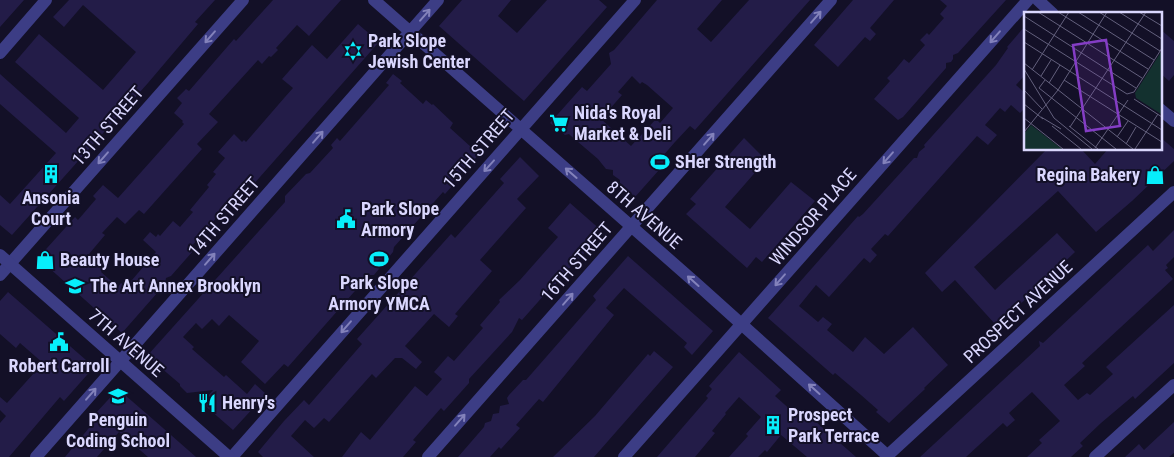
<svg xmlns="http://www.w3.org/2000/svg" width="1174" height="457" viewBox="0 0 1174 457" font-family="'Roboto Condensed',sans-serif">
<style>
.building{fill:#231c48;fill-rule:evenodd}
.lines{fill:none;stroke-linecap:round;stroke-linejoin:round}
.minor{stroke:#3c3d85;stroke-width:12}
.tertiary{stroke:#3c3d85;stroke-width:12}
.oneway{stroke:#8382bb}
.labels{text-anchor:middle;stroke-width:4;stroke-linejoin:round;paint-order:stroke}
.poi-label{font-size:18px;font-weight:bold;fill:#dad7fe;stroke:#131027;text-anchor:start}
.street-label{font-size:18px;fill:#dad7fe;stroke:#131027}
.inset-road{fill:none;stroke:#63607d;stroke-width:1}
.view{fill:#843dc5;fill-opacity:0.15;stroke:#843dc5;stroke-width:2.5}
.inset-edge{fill:none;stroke:#dad7fe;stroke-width:2.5}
</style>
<rect width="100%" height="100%" fill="#131027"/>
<path class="building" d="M 0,0 L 24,0 L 0,27 Z
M 69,0 L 215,0 L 195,22 L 198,24 L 148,83 L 12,235 L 0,225 L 0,195 L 10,204 L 56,153 L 0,104 L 0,74 L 66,133 L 79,118 L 15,62 L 39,34 L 103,90 L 136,52 L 83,5 L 64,27 L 53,17 Z
M 273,0 L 341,0 L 309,36 L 297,25 L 276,48 L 278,50 L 271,57 L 269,56 L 262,64 L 258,60 L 209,114 L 218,122 L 197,144 L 202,149 L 144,214 L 139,210 L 125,224 L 117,217 L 102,233 L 105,235 L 89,254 L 105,268 L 101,272 L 118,287 L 121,283 L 126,287 L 156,252 L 143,240 L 150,232 L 156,237 L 158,234 L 160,236 L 173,221 L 180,227 L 193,212 L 190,210 L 209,187 L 207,185 L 216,174 L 213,172 L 225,158 L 218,152 L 234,134 L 242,142 L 244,140 L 246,142 L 285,97 L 293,88 L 282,79 L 312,45 L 327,59 L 358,24 L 379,42 L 253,185 L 249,181 L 203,233 L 190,248 L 193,251 L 171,276 L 166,278 L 165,284 L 158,286 L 158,292 L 122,333 L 38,258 L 75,217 L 78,220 L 96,199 L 93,196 L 103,185 L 118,198 L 184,124 L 182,122 L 183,121 L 174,113 L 182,103 L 177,98 L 186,89 L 189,91 L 234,39 L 236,41 Z
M 462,0 L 511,0 L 498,16 L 517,33 L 547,0 L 599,0 L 607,7 L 524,101 L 439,26 Z
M 657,0 L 722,0 L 697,29 L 711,42 L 749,0 L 810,0 L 695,130 L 690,126 L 675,142 L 662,157 L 667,161 L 635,197 L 620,183 L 620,180 L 613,175 L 613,170 L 606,169 L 598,159 L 571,136 L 569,134 L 565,135 L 550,123 L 582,87 L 587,91 L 611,64 L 609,53 L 614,50 ZM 632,76 L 640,84 L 642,82 L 647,85 L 673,108 L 660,123 L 656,119 L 631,146 L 601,119 L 622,95 L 618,92 Z
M 853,0 L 894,0 L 870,28 L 876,34 L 870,41 L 865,37 L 838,67 L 814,45 Z
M 940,0 L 1006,0 L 958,53 L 953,55 L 953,59 L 951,62 L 946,63 L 946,68 L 903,117 L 898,120 L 874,99 L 890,81 L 887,78 L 894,71 L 904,59 L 909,63 L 925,45 L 920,40 L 927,33 L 929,35 L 944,18 L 940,14 L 947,6 Z
M 1025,26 L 1025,75 L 1016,85 L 1025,93 L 1025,108 L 1020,113 L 1011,105 L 1005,112 L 1000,108 L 985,125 L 997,135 L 988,145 L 977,136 L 888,236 L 885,234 L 871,249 L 877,255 L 870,263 L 864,258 L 829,297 L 816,285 L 799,306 L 818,322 L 823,317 L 832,324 L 827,330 L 853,352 L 865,337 L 884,354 L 913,327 L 948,365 L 924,388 L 925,389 L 889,423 L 876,412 L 878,410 L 861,395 L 835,373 L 833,375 L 768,318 L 858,216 L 859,217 L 863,214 L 914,158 L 917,158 L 919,152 L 925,147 L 924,145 L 996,65 L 1008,48 L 1007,47 Z
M 1160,29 L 1174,41 L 1174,75 L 1169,81 L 1160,73 Z
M 393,74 L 402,81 L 400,83 L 423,104 L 426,100 L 432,105 L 433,104 L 453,123 L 450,128 L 471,147 L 473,145 L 481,152 L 474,160 L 473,159 L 450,184 L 452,186 L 445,194 L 443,192 L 394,247 L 393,252 L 374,275 L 369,275 L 288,367 L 284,364 L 265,384 L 241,362 L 259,341 L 229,315 L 219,326 L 212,319 L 202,329 L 196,323 L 183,337 L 194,347 L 192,349 L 224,377 L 226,375 L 247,394 L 255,384 L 266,394 L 233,430 L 202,403 L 213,390 L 187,393 L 180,386 L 180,384 L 147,356 L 285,202 L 285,196 L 306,174 L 310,173 L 333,148 L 331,145 L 337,138 L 340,141 L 389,85 L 386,83 Z
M 1160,137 L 1174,149 L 1174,161 L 1132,201 L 1096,232 L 1058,191 L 974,267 L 995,290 L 1057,233 L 1075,252 L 1013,311 L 1012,309 L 995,324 L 955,280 L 942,292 L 925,273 L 1047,149 L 1081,149 L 1095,164 L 1108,149 L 1160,149 Z
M 744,138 L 766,160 L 725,207 L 750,229 L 791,182 L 815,201 L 762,262 L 756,257 L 747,268 L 686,214 L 696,204 L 690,199 Z
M 520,157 L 539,176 L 517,199 L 526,208 L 480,260 L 492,271 L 455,314 L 458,316 L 449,327 L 434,314 L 405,346 L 422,362 L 416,369 L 402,358 L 395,358 L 376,378 L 372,374 L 329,422 L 324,418 L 314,428 L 305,420 L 291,436 L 314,457 L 263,457 L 258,452 L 284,421 L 304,400 L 309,405 L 362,344 L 357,339 L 451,234 L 455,238 L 504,183 L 500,179 Z
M 570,203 L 603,232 L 580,258 L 572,261 L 570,268 L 565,270 L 563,276 L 558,278 L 556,284 L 553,285 L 522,320 L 519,318 L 512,332 L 469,379 L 469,383 L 444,411 L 441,408 L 413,440 L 416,442 L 403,457 L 342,457 L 361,432 L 370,440 L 415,386 L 427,396 L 442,379 L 434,372 L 448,356 L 454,361 L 483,328 L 480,325 L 500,302 L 499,300 L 520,280 L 558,237 L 548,228 Z
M 1174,230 L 1174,257 L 1166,265 L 1168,268 L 1165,270 L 1173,279 L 1082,363 L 1085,366 L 1064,385 L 1078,400 L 1087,393 L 1090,395 L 1113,374 L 1106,367 L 1174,305 L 1174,363 L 1135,399 L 1133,396 L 1101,423 L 1080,443 L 1083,446 L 1071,457 L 1027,457 L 1042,443 L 1039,440 L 1060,421 L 1032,392 L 1009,413 L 1015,420 L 1007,427 L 1003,423 L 966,457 L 920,457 L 1040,346 L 1039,341 L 1043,343 L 1148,245 L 1153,251 Z
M 628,256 L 713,331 L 692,355 L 684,347 L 687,343 L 624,288 L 606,308 L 614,315 L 543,402 L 539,399 L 516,425 L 520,428 L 501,449 L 499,447 L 490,457 L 458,457 L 484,427 L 485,423 L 491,421 L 493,414 L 499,413 L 500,406 L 509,404 L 507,398 L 509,395 L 523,380 L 526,380 L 596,300 L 593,296 Z
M 8,292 L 94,367 L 64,401 L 60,397 L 9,457 L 0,457 L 0,423 L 6,416 L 0,410 L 0,397 L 7,403 L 43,363 L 20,343 L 16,348 L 0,334 L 0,301 Z
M 654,351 L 673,367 L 594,457 L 553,457 L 595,416 L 648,354 L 650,356 Z
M 739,352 L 781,390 L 775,396 L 802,420 L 807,414 L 856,457 L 807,457 L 781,435 L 767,452 L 765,450 L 758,457 L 729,457 L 748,436 L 746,434 L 761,417 L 739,397 L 725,413 L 726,414 L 712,431 L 715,433 L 695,457 L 657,457 L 708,398 L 706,396 L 712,389 L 709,386 Z
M 118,389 L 155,421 L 196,457 L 148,457 L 119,432 L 97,457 L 65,457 L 98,417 L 95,414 Z
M 1174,422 L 1174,453 L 1169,457 L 1125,457 L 1139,444 L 1144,450 Z"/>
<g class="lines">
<path class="minor" d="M 374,0 L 698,285 L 889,457
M 1038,0 L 1053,14
M 0,53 L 46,0
M 1160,109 L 1174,121
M 0,275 L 243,0
M 36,457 L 438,0
M 232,457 L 635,0
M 428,457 L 831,0
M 624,457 L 1028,0
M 1095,457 L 1174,385"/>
<path class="tertiary" d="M 0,255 L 229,457
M 886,457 L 1174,192"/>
</g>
<defs><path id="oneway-shaft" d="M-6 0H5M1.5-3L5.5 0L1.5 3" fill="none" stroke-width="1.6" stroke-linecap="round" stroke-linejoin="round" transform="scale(1.25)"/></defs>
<g class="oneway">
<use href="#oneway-shaft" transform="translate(425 15) rotate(-49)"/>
<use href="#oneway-shaft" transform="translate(816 17) rotate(-49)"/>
<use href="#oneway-shaft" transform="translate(210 37) rotate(131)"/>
<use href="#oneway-shaft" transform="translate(995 37) rotate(131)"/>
<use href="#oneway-shaft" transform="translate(318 137) rotate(-49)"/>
<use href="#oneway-shaft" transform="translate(709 139) rotate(-49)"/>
<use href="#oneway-shaft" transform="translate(103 158) rotate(131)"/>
<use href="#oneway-shaft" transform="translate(888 158) rotate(131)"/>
<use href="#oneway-shaft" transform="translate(489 166) rotate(132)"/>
<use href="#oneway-shaft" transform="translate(571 173) rotate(-139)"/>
<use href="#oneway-shaft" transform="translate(210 259) rotate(-49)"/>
<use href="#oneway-shaft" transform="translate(780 280) rotate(131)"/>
<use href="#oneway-shaft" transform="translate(693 281) rotate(-138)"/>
<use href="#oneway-shaft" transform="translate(568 299) rotate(-49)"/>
<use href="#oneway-shaft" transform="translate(346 327) rotate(131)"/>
<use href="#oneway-shaft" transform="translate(814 389) rotate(-138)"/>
<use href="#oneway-shaft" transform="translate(91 394) rotate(-49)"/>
<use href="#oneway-shaft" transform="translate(460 420) rotate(-49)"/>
</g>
<defs>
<g id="synagogue-bare" transform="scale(1.5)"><path d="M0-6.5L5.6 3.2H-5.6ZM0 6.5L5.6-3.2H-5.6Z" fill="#07eefb" stroke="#131027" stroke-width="2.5" paint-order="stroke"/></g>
<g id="supermarket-bare" transform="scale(1.5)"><path d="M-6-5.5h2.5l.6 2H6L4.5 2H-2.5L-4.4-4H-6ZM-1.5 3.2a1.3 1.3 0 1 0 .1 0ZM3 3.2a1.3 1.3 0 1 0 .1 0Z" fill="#07eefb" stroke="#131027" stroke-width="2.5" paint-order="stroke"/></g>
<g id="stadium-bare" transform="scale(1.5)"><path d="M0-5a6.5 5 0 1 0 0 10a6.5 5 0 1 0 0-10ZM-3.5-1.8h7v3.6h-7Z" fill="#07eefb" stroke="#131027" stroke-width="2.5" paint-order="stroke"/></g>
<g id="building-bare" transform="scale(1.5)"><path d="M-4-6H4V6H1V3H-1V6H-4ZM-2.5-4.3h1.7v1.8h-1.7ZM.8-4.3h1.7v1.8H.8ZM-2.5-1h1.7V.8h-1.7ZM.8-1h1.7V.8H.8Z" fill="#07eefb" stroke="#131027" stroke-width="2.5" paint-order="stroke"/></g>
<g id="shop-bare" transform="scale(1.5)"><path d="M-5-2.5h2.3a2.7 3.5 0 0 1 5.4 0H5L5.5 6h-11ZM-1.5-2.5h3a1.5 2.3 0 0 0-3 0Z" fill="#07eefb" stroke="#131027" stroke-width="2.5" paint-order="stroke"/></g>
<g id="civic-bare" transform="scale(1.5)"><path d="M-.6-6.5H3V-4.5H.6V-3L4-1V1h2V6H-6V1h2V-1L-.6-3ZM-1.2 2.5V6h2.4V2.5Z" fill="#07eefb" stroke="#131027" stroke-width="2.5" paint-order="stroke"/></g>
<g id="school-bare" transform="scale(1.5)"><path d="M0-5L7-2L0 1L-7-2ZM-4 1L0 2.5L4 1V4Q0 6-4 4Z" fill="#07eefb" stroke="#131027" stroke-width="2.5" paint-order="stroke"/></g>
<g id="restaurant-bare" transform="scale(1.5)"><path d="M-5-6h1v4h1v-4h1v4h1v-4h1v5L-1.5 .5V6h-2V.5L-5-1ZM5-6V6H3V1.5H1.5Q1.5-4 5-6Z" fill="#07eefb" stroke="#131027" stroke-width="2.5" paint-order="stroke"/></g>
</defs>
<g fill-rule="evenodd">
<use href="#synagogue-bare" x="353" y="51"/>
<use href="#supermarket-bare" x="559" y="123"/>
<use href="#stadium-bare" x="660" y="162"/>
<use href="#building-bare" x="51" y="174"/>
<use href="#shop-bare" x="1155" y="175"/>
<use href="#civic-bare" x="346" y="219"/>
<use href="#stadium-bare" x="379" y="259"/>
<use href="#shop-bare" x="45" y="260"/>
<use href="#school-bare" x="75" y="286"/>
<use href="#civic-bare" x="59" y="342"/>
<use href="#school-bare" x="118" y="396"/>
<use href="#restaurant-bare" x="207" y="403"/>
<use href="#building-bare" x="773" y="425"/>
</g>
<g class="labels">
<g class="poi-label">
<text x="368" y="47">Park Slope<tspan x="368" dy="21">Jewish Center</tspan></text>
<text x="574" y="119">Nida's Royal<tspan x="574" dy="21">Market &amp; Deli</tspan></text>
<text x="675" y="168">SHer Strength</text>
<text x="1140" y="181" text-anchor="end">Regina Bakery</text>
<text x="51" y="204" text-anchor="middle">Ansonia<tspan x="51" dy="21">Court</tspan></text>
<text x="361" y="215">Park Slope<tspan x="361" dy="21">Armory</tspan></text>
<text x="60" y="266">Beauty House</text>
<text x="379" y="289" text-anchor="middle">Park Slope<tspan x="379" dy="21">Armory YMCA</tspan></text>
<text x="90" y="292">The Art Annex Brooklyn</text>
<text x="59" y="372" text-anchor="middle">Robert Carroll</text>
<text x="222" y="409">Henry's</text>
<text x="788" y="421">Prospect<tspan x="788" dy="21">Park Terrace</tspan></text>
<text x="118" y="426" text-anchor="middle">Penguin<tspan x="118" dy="21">Coding School</tspan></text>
</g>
<g class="street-label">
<text transform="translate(108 126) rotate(-49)" y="6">13TH STREET</text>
<text transform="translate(479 149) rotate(-49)" y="6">15TH STREET</text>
<text transform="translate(644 215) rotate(41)" y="6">8TH AVENUE</text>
<text transform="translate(224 217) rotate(-49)" y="6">14TH STREET</text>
<text transform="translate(813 217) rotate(-49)" y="6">WINDSOR PLACE</text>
<text transform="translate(577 262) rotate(-49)" y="6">16TH STREET</text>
<text transform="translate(1018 312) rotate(-43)" y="6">PROSPECT AVENUE</text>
<text transform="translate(126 343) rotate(41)" y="6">7TH AVENUE</text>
</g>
</g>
<g transform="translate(1024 12)">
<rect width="138" height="138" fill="#131027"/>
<path d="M 137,40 L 138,102 L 137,102 L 112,86 L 111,81 ZM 7,113 L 38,137 L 0,137 L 0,122 Z" fill="#13312f"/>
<path class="inset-road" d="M 14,0 L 118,66M 34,0 L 124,57M 54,0 L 130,48M 75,0 L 136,39M 95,0 L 138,27M 115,0 L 138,14M 0,4 L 112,76M 0,17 L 103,82M 0,30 L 138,118M 0,51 L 109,137M 0,57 L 30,106 L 68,137M 8,58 L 45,0M 17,64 L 27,48M 21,68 L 15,76 L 92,137M 40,68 L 138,130M 25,71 L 36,53M 0,78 L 18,97M 103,82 L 110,80 L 138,36M 110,87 L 138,105M 0,92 L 19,107M 17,105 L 37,117M 0,106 L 39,137M 28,114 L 57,137M 45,114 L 74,137M 46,115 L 122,0M 0,120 L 34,78 L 83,0M 93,125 L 104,109M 102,132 L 112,115M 71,136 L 104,88M 111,137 L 134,102"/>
<path class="view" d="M 82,28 L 96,114 L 62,119 L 49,33 Z"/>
<rect width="138" height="138" class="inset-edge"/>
</g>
</svg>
